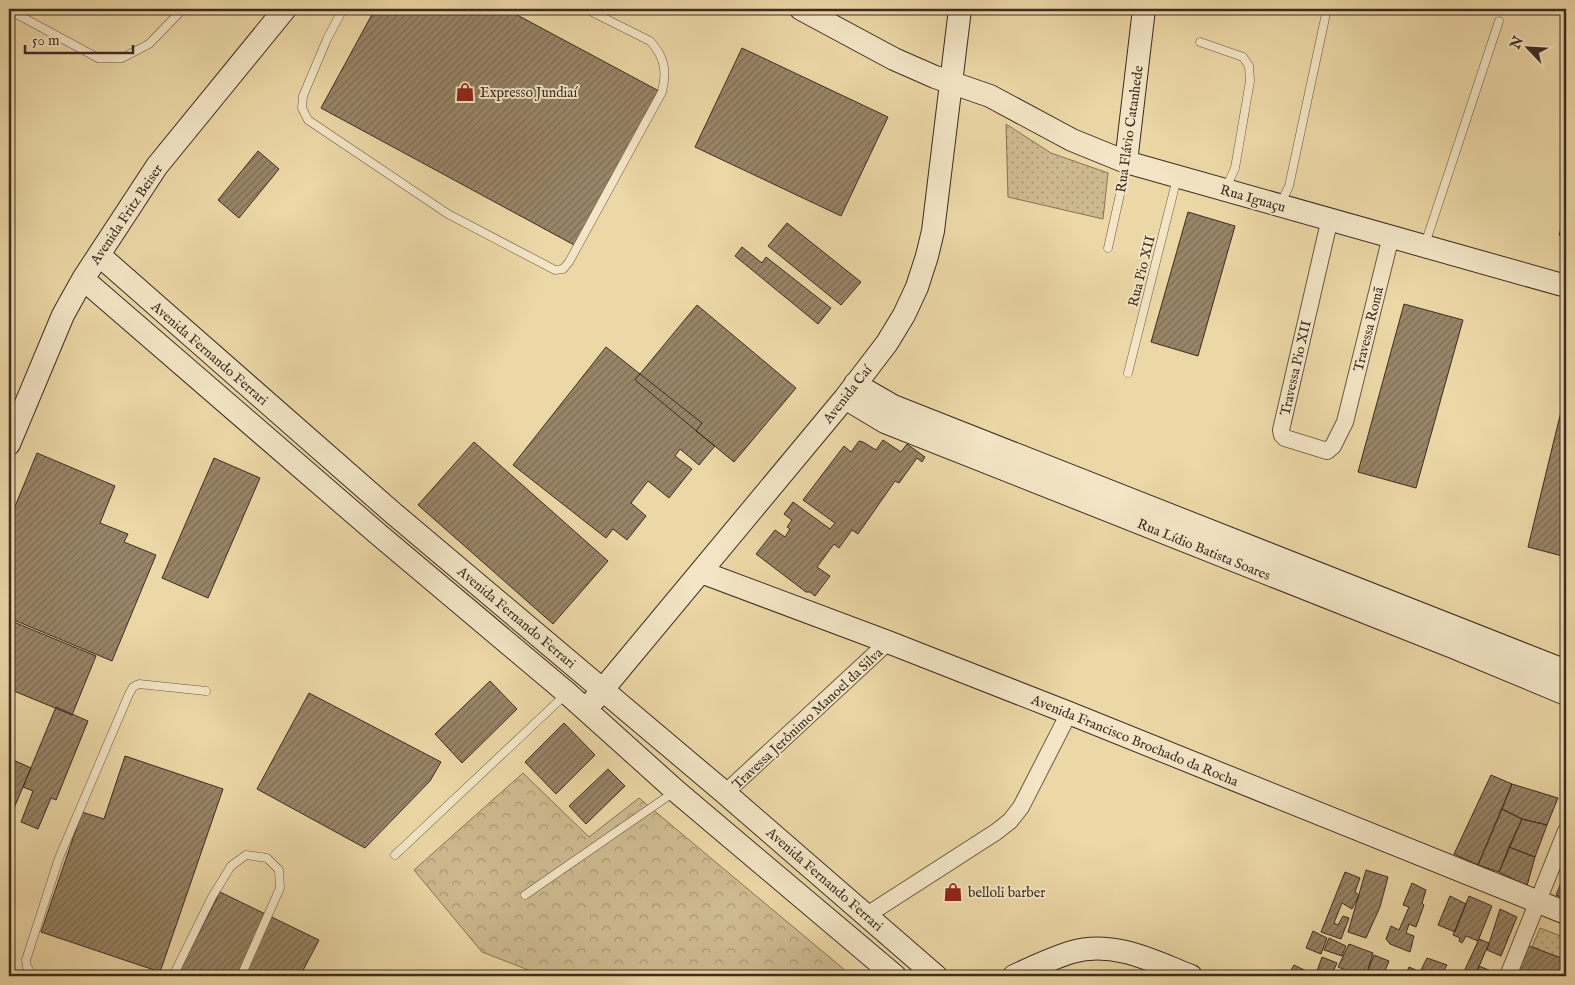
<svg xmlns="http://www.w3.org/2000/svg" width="1575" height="985" viewBox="0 0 1575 985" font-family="'IM FELL English',serif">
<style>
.grass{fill:url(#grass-dots);stroke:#867359}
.forest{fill:url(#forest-crowns);stroke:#867359}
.building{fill:url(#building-hatch);stroke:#3d2c22}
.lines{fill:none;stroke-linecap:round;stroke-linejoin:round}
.lane-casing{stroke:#695743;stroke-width:9}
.street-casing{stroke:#695743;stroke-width:18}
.secondary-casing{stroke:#3d2c22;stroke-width:24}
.lane{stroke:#f3e5c5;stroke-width:8}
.street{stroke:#f3e5c5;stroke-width:16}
.secondary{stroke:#f3e5c5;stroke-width:22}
.labels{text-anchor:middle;stroke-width:4;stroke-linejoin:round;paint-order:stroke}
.poi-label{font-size:14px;fill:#3d2c22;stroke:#f3e5c5;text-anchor:start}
.street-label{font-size:14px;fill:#3d2c22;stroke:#f3e5c5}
</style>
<defs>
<pattern id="grass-dots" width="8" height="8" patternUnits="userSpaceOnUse" patternTransform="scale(1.25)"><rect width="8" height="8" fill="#ceba90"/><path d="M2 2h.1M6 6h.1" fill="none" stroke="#a89775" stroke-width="1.8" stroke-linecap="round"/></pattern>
<pattern id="forest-crowns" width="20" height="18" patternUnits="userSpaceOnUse" patternTransform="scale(1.25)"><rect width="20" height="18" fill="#ceba90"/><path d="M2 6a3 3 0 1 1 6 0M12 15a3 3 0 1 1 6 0" fill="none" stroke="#a89775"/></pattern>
<pattern id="building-hatch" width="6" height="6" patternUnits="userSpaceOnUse" patternTransform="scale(1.25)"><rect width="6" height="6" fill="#988567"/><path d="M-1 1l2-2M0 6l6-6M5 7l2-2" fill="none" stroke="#7d6d54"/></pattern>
</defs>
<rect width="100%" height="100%" fill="#ecd7a6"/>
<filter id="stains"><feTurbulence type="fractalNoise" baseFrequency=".004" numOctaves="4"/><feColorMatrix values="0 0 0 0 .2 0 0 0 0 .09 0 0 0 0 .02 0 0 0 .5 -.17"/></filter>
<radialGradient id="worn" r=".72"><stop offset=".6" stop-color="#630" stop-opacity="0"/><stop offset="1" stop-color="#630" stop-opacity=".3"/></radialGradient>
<path class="grass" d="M 1006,124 L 1051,153 L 1108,173 L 1103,219 L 1008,197 Z
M 1540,928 L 1566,938 L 1566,960 L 1532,947 Z"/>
<path class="forest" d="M 523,773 L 589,837 L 639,798 L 852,976 L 544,976 L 482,952 L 414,870 Z"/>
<path class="building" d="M 375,9 L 506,9 L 659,91 L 576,246 L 321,108 Z
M 742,48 L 888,117 L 841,216 L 695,147 Z
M 258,151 L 279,169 L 239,218 L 218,200 Z
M 1566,210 L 1566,237 L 1559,235 Z
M 1188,212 L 1235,226 L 1198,356 L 1151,342 Z
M 787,223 L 861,282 L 841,305 L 768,246 Z
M 742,247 L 762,263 L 766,257 L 831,308 L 818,324 L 735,256 Z
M 1404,304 L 1463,320 L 1416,488 L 1358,472 Z
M 697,305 L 796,388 L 734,462 L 635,380 Z
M 606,347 L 702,423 L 696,431 L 715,446 L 699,465 L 680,449 L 675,456 L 692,469 L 669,498 L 648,481 L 631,503 L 646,516 L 627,540 L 613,529 L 606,538 L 513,465 Z
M 1566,391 L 1566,557 L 1528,547 Z
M 883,440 L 901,452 L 907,444 L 925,457 L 922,462 L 917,458 L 899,483 L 895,481 L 858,534 L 852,530 L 839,548 L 834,544 L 817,567 L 830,576 L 815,596 L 810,592 L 806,592 L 756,554 L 775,530 L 785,537 L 790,529 L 787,527 L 792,520 L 784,514 L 793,502 L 830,529 L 835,523 L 803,500 L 844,446 L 851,452 L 859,441 L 863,442 L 876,450 Z
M 474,442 L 608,561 L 553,624 L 418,505 Z
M 37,453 L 115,486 L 100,523 L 128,534 L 124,542 L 156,555 L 112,661 L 9,618 L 9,521 Z
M 214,458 L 260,478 L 208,598 L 162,578 Z
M 9,620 L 96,656 L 72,715 L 9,689 Z
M 490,681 L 517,709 L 462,763 L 435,734 Z
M 309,693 L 441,762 L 430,781 L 365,848 L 257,789 Z
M 56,707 L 88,721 L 56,800 L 51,798 L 38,829 L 21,822 L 33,791 L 23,787 Z
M 564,723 L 595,755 L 556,794 L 525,762 Z
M 125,756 L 223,789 L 160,972 L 41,932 L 82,812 L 104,819 Z
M 9,758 L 31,768 L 9,820 Z
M 608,769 L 625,786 L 586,824 L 569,806 Z
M 1491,775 L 1512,784 L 1478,865 L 1454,854 Z
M 1512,784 L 1558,798 L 1547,825 L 1522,819 L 1502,809 Z
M 1502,809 L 1522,819 L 1499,872 L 1478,865 Z
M 1522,819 L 1547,825 L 1535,857 L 1509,847 Z
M 1509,847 L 1535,857 L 1527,886 L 1499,872 Z
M 1366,870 L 1388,877 L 1380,907 L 1366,938 L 1348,932 Z
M 1345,872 L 1360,878 L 1355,892 L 1359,895 L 1352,909 L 1342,903 L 1334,923 L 1338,925 L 1343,916 L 1349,918 L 1341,939 L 1321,932 Z
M 1563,878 L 1566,879 L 1566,899 L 1556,895 Z
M 1412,883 L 1426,890 L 1422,903 L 1424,905 L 1416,927 L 1409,924 L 1406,933 L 1414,936 L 1410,952 L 1390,944 L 1386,939 L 1391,926 L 1399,930 L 1409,907 L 1403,905 Z
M 220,892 L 319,940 L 300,976 L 177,976 Z
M 1450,896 L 1466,904 L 1455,932 L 1438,925 Z
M 1469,896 L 1492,906 L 1478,941 L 1466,936 L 1462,943 L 1459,941 L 1460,938 L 1453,935 Z
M 1500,909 L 1517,917 L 1501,956 L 1487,950 Z
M 1313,931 L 1327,938 L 1321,954 L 1306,948 Z
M 1329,938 L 1346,946 L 1342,956 L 1324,950 Z
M 1479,939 L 1489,943 L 1475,976 L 1462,976 Z
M 1349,944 L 1373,953 L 1366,976 L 1359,976 L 1338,967 Z
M 1527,945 L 1566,960 L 1566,976 L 1514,976 Z
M 1374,955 L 1389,961 L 1383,976 L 1366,975 Z
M 1322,957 L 1337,963 L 1331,976 L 1328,976 L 1317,971 Z
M 1427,958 L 1447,965 L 1441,976 L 1421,970 Z
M 1294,965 L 1310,973 L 1308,976 L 1288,976 Z
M 1479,966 L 1491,971 L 1489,976 L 1481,976 L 1476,974 Z
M 1409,967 L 1418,971 L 1416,976 L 1405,976 Z"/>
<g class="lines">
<g class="lane-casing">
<path id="lane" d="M 343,9 L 327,39 L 303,96 L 302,108 L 308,120 L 448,214 L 555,270 L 563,269 L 569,262 L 662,92 C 667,72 665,57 650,41 L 586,9
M 9,10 L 98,58 L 122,58 L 149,44 L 183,9
M 1200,42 L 1243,57 L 1249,66 L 1250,81 L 1235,168 L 1226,188
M 1281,203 L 1289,186 L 1327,9
M 1425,244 L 1499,21
M 1108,248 L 1125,172 L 1126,164
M 1128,373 L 1177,178
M 395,855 L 565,695
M 525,895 L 674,792
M 34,976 L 27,967 L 26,960 L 59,858 L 129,694 L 133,687 L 139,684 L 206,691
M 173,976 L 212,897 L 231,866 L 246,855 L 267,858 L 279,870 L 280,888 L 241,976"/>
</g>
<g class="street-casing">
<path id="street" d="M 1331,220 L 1327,231 L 1281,430 L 1282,435 L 1285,438 L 1327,451 L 1333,446 L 1345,422 L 1391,236
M 725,793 L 888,642
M 867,915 L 996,832 L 1010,821 L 1021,807 L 1069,713
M 1508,976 L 1566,831"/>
</g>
<g class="secondary-casing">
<path id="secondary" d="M 801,9 L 894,59 L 935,77 L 990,96 L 1072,140 L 1126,162 L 1566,286
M 1126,162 L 1144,9
M 98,256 L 107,262 L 393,513 L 725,793 L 936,976
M 83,279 L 378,534 L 567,693 L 676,791 L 895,976
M 855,384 L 893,406 L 1566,671
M 845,398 L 885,422 L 1453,647 L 1566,694
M 9,444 L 63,315 L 83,279 L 157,166 L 285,9
M 701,572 L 888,642 L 1069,713 L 1566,913
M 594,700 L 845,398 L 887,343 L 904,315 L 917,287 L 927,256 L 933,231 L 960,9
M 1014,976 C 1033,967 1052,958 1072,952 C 1113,940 1153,961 1191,976"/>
</g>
<use href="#lane" class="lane"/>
<use href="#street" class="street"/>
<use href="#secondary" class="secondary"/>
</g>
<defs>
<g id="shop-bare" transform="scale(1.5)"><path d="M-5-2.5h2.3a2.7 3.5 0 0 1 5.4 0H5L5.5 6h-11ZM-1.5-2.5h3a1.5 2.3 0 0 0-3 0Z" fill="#8f2418" stroke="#f3e5c5" stroke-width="2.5" paint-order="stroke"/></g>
</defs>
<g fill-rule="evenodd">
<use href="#shop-bare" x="465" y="92"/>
<use href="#shop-bare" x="953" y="892"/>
</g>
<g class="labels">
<g class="poi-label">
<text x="480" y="97">Expresso Jundiaí</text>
<text x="968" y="897">belloli barber</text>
</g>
<g class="street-label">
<text transform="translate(1129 129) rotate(-82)" y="5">Rua Flávio Catanhede</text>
<text transform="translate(1253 198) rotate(16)" y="5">Rua Iguaçu</text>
<text transform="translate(126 214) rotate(-56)" y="5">Avenida Fritz Beiser</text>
<text transform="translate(1141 271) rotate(-76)" y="5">Rua Pio XII</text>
<text transform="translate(1368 329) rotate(-76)" y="5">Travessa Romã</text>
<text transform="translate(210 353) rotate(41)" y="5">Avenida Fernando Ferrari</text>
<text transform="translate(1295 368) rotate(-77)" y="5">Travessa Pio XII</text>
<text transform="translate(847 394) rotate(-52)" y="5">Avenida Caí</text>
<text transform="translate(1204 549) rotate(22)" y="5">Rua Lídio Batista Soares</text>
<text transform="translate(517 617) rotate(40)" y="5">Avenida Fernando Ferrari</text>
<text transform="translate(807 718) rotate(-43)" y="5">Travessa Jerônimo Manoel da Silva</text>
<text transform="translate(1135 740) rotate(22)" y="5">Avenida Francisco Brochado da Rocha</text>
<text transform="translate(825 879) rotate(41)" y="5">Avenida Fernando Ferrari</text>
</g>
</g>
<rect width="1575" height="985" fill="none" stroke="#ecd7a6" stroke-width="30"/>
<rect x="10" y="10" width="1555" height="965" fill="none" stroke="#3d2c22" stroke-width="2.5"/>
<rect x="15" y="15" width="1545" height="955" fill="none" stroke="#3d2c22"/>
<g transform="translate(1528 48) rotate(295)" stroke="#f3e5c5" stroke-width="4" paint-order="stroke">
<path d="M0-4L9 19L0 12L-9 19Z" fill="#3d2c22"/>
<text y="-8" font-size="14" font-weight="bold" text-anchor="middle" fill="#3d2c22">N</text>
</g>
<path d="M25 45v8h108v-8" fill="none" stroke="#3d2c22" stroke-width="2.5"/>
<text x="32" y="45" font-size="15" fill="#3d2c22" stroke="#f3e5c5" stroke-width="4" paint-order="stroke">50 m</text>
<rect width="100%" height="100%" filter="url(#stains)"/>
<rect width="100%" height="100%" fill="url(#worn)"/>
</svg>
